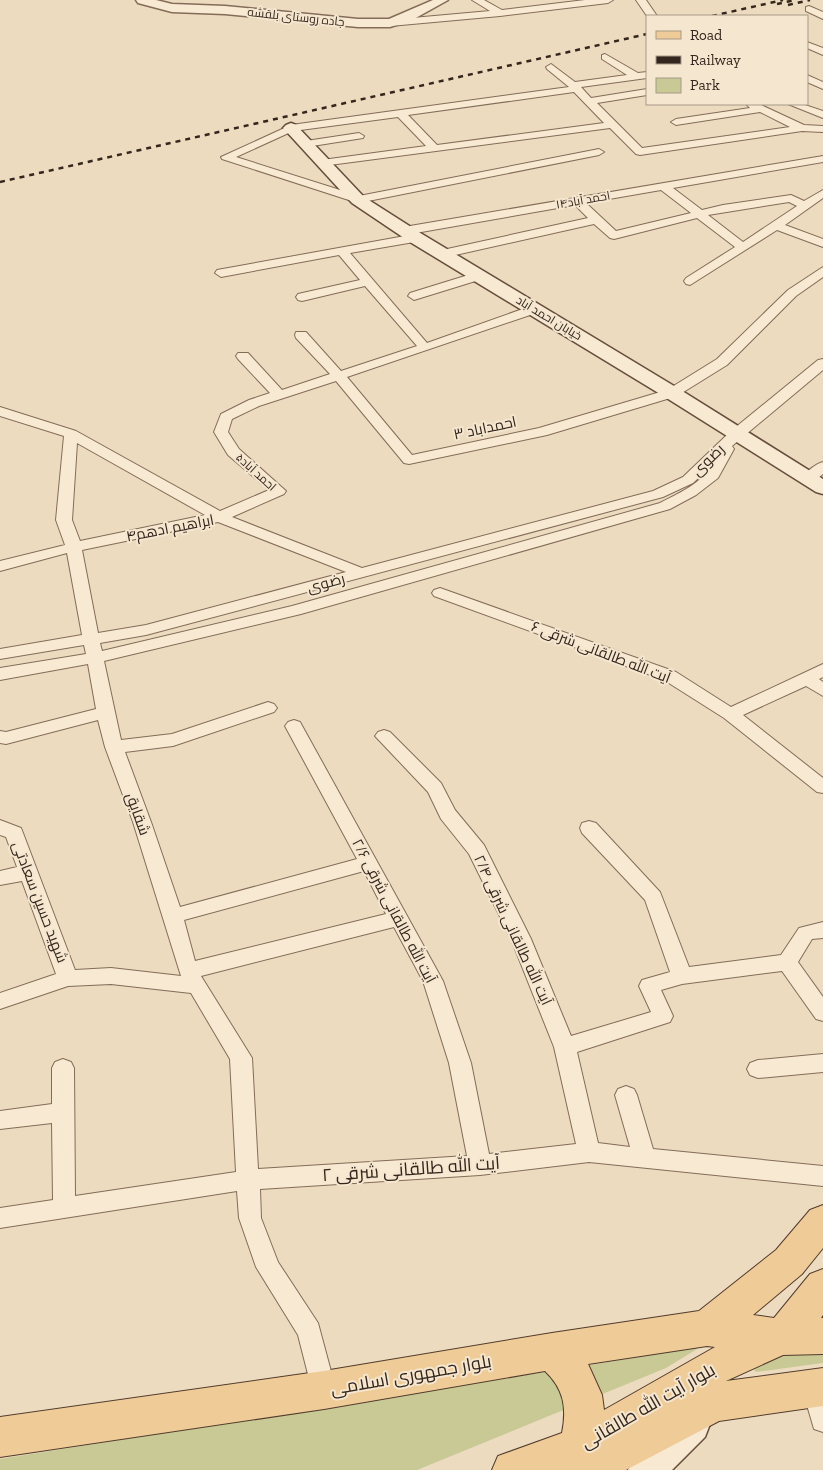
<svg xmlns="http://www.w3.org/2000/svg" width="823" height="1470" viewBox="0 0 823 1470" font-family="'Zilla Slab',Cairo,serif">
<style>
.green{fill:#c8c994}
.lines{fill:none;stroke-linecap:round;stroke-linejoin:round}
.minor-casing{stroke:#846c58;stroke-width:2}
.tertiary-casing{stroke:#846c58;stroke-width:3}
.secondary-casing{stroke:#664d3c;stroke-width:3}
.primary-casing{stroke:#523b2d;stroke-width:2}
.minor{fill:#f7e9d2;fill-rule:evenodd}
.tertiary{fill:#f7e9d2;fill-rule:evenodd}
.secondary{fill:#f7e9d2;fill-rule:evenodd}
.primary{fill:#efcc97;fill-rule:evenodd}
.rail{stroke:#34261c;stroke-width:2.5;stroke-dasharray:5 5;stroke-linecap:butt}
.labels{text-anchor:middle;stroke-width:4;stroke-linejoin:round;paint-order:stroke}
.far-street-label{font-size:12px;fill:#34261c;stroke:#f4e6cf}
.street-label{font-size:15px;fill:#34261c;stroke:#f4e6cf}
.near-street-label{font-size:18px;fill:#34261c;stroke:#f4e6cf}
</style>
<rect width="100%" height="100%" fill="#ecdbbf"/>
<path class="green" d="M 710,1341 L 666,1368 L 417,1470 L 0,1470 L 0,1459 L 627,1359 Z
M 823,1345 L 823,1363 L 756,1372 L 751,1365 L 779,1346 Z"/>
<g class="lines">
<g class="minor-casing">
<path id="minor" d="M 472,0 L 484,0 L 502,10 L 585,0 L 613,0 L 608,3 L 500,16 L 390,26 L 385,23 L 390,20 L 490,11 Z
M 636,0 L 646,0 L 657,16 L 647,16 Z
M 809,6 L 823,12 L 823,19 L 806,11 L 806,7 Z
M 807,42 L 823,48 L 823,55 L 807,48 Z
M 605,54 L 638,73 L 647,72 L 647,78 L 581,87 L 591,98 L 647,89 L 647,95 L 597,103 L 642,148 L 790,127 L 760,112 L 676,125 L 671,122 L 676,119 L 750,108 L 746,104 L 759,104 L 804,125 L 823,126 L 823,132 L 802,131 L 640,155 L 636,154 L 610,128 L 322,166 L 316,163 L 322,160 L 426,146 L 398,117 L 293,131 L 236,157 L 359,196 L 599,149 L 604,152 L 599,155 L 358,203 L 222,159 L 221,157 L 291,125 L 569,87 L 547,69 L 546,67 L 551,64 L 575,82 L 627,75 L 602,59 L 602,55 ZM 574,92 L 604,123 L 437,145 L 408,115 Z
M 807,75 L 823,82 L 823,89 L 807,82 Z
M 788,104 L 802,104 L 823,111 L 823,118 Z
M 359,133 L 364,136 L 363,138 L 306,147 L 301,144 L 306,141 Z
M 823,156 L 823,162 L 673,188 L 702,210 L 723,205 L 791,195 L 804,201 L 823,190 L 823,198 L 785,225 L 823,239 L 823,247 L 777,230 L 690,285 L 686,284 L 684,281 L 686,278 L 735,247 L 697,218 L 614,239 L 610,238 L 594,224 L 442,258 L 438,257 L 436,254 L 438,251 L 588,218 L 575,205 L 404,235 L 398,231 L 404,227 ZM 661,190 L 691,213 L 616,231 L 586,203 ZM 789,202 L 797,206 L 743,242 L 708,215 Z
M 416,234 L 422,238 L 420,241 L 350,253 L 427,343 L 531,306 L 539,306 L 541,309 L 539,312 L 347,377 L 412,455 L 539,428 L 667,390 L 717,359 L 788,290 L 823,267 L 823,277 L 796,296 L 727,365 L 677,396 L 547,435 L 409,464 L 404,463 L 336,381 L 259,406 L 232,419 L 228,432 L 239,449 L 286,491 L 284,494 L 232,517 L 362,568 L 653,491 L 683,477 L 731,431 L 818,360 L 823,359 L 823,370 L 732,446 L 734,449 L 718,478 L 696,495 L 670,509 L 301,614 L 104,661 L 121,740 L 172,734 L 268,702 L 274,704 L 277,708 L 274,712 L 173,746 L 125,752 L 151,822 L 180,907 L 357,859 L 285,726 L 288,722 L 294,720 L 300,722 L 443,981 L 471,1063 L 489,1154 L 576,1144 L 554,1047 L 511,939 L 469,854 L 441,819 L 428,792 L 375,736 L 378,732 L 384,730 L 390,732 L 441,783 L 455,810 L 484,845 L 531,939 L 571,1036 L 651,1012 L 639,986 L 642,980 L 670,972 L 645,900 L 582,833 L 580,828 L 582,823 L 589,821 L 596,823 L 660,892 L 689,967 L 781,955 L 799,928 L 823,922 L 823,938 L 812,939 L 798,962 L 823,997 L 823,1021 L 816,1019 L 782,971 L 682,984 L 661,990 L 673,1016 L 670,1022 L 577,1052 L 598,1143 L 630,1147 L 615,1095 L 618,1089 L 626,1086 L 634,1089 L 637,1095 L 653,1149 L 823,1166 L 823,1186 L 589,1162 L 480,1175 L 260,1189 L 261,1218 L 278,1262 L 318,1323 L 336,1390 L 333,1399 L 324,1402 L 315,1399 L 312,1390 L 298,1335 L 256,1267 L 239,1218 L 237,1191 L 0,1228 L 0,1208 L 53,1200 L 52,1123 L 0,1129 L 0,1111 L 52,1104 L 52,1068 L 55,1062 L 63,1059 L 71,1062 L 74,1068 L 75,1196 L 236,1172 L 230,1059 L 191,993 L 111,984 L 68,986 L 0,1009 L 0,993 L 56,974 L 22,881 L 0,885 L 0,871 L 17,867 L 6,837 L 0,835 L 0,820 L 21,828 L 23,833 L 75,970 L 111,968 L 181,976 L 133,822 L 105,747 L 98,720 L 6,744 L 0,743 L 0,731 L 6,732 L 96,709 L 88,664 L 0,680 L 0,668 L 86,654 L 84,645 L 0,659 L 0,649 L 82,635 L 67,553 L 0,571 L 0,561 L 65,545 L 56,520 L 64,436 L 0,416 L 0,407 L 76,431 L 220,511 L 269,490 L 228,455 L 214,432 L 221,414 L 249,400 L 270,393 L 238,359 L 236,356 L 238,353 L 248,353 L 282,390 L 330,374 L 296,338 L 295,335 L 296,332 L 306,332 L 341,371 L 417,346 L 365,286 L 302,301 L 298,300 L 296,297 L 298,294 L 360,280 L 339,255 L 221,277 L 215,273 L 217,270 ZM 77,443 L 205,515 L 80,541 L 72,520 ZM 710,467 C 701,484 677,494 660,503 L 292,606 L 102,651 L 100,643 L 146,635 L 663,497 L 693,483 ZM 218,522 L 346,572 L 146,625 L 98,633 L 82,550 ZM 364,871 L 386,914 L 195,961 L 184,920 ZM 394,927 L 423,981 L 449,1063 L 467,1156 L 258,1169 L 252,1058 L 201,976 Z
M 478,272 L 484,276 L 482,279 L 414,300 L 408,296 L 410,293 Z
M 823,462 L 823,474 L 813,482 L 803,482 L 801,479 C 806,472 815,464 823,462 Z
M 440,588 L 676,672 L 731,707 L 823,664 L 823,677 L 819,679 L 823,682 L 823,696 L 806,686 L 743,715 L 823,778 L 823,793 L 817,792 L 724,718 L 664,680 L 434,596 L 432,593 L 434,590 Z
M 823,1054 L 823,1072 L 758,1078 L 750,1075 L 747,1069 L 750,1063 L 758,1060 Z
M 814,1376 L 823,1380 L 823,1432 L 814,1429 L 802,1388 L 805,1379 Z"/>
</g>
<g class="tertiary-casing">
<path id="tertiary" d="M 136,0 L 156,0 L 172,4 L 225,6 L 358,19 L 389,19 L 433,0 L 448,0 L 412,20 L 390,27 L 358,27 L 225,14 L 172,12 L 138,3 Z"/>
</g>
<g class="secondary-casing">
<path id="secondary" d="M 291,123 L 296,125 L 364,197 L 422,234 L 679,389 L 823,479 L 823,494 L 816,492 L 665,397 L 410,242 L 352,203 L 286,131 L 283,128 L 286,125 Z
M 692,1406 L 705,1411 L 710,1424 L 705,1437 L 672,1470 L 628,1470 C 637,1448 670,1415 692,1406 Z"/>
</g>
<g class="primary-casing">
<path id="primary" d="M 823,1205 L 823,1248 L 802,1274 L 753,1315 L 774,1318 L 810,1274 L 823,1269 L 823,1315 L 821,1318 L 823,1318 L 823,1354 L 783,1355 L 726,1381 L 823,1368 L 823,1406 L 719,1421 L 626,1470 L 492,1470 L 498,1456 L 562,1433 C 567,1408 564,1389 545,1371 L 324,1409 L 0,1457 L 0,1417 L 324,1371 L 552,1333 L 699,1311 L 776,1250 L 810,1210 ZM 707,1346 L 715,1347 L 604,1410 L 602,1395 L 588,1364 Z"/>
</g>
<use href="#minor" class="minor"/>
<use href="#tertiary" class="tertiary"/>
<use href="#secondary" class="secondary"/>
<use href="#primary" class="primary"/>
<path class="rail" d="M 777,4 L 795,0
M 788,5 L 810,0
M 712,16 L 783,0
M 0,182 L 647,34"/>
</g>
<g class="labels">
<g class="far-street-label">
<text transform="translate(296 17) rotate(6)" y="4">جاده روستای بلقشه</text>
<text transform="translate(583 200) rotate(-10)" y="4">احمد آباد۱۴</text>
<text transform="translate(549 318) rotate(31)" y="4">خیابان احمد آباد</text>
<text transform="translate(256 472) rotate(42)" y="4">احمد آباد۵</text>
</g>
<g class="street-label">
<text transform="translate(485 428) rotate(-12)" y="5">احمداباد ۳</text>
<text transform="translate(708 460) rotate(-44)" y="5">رضوی</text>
<text transform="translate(170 528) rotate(-11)" y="5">ابراهیم ادهم۴</text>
<text transform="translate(326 583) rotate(-15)" y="5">رضوی</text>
<text transform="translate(601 652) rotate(21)" y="5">آیت الله طالقانی شرقی ۶</text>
<text transform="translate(138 814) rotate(70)" y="5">شقایق</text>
<text transform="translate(40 902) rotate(69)" y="5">شهید حسین سعادتی</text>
<text transform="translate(394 911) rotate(62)" y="5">آیت الله طالقانی شرقی ۲/۶</text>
<text transform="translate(513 930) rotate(65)" y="5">آیت الله طالقانی شرقی ۲/۴</text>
</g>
<g class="near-street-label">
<text transform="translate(411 1169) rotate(-4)" y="6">آیت الله طالقانی شرقی ۲</text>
<text transform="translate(411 1375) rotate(-10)" y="6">بلوار جمهوری اسلامی</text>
<text transform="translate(648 1406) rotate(-30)" y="6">بلوار آیت الله طالقانی</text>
</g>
</g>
<rect x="646" y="15" width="162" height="90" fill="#f4e6cf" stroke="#a79987"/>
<rect x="656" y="31" width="25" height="8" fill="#efcc97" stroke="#a79987"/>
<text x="690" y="40" font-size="15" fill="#34261c">Road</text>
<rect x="656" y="56" width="25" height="8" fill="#34261c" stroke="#a79987"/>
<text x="690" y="65" font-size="15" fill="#34261c">Railway</text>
<rect x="656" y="78" width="25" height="15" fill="#c8c994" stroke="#a79987"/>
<text x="690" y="90" font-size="15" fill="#34261c">Park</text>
</svg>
